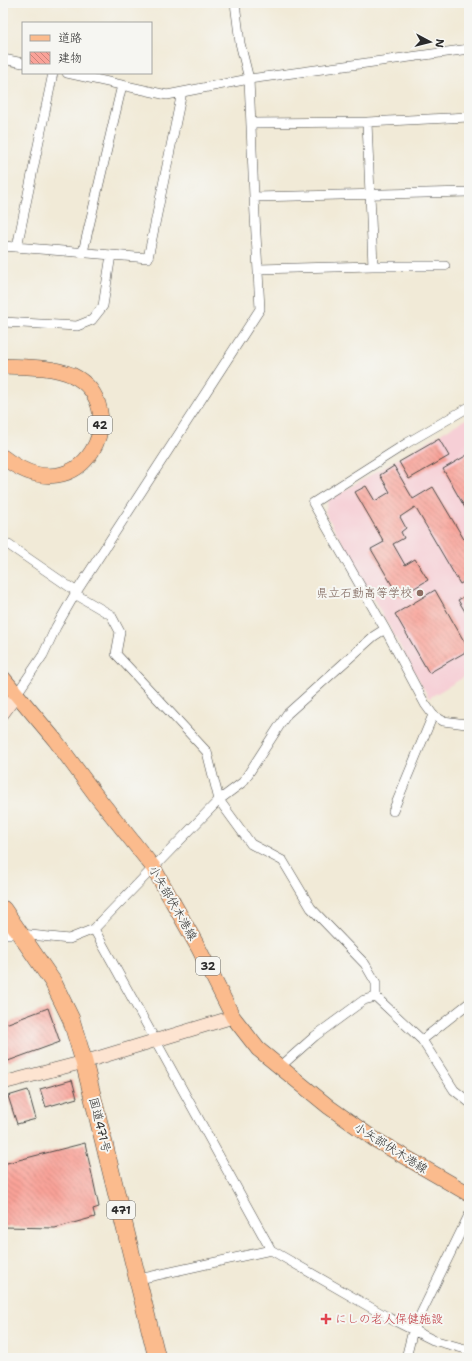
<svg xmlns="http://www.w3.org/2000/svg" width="472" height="1361" viewBox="0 0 472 1361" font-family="'Shantell Sans','Klee One',sans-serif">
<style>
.built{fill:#f6cfd6}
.building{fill:url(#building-back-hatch)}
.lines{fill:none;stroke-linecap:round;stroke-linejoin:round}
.street-casing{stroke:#494845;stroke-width:10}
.secondary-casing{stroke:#494845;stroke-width:14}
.primary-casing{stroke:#494845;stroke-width:16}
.highway-casing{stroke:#494845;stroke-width:18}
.street{stroke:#fff;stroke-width:9}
.secondary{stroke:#fde4d1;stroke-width:13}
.primary{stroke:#fbbb8d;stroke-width:15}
.highway{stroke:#fbbb8d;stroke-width:17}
.education-dot{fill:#8d6e63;stroke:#f6f6f2;stroke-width:1.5}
.health-dot{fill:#e0444e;stroke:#f6f6f2;stroke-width:1.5}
.labels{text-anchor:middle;stroke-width:4;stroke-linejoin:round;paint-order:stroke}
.shield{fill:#f6f6f2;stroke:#686867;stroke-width:1}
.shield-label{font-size:11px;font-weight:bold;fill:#2b2b2b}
.education-label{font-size:12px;fill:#785e54;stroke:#f6f6f2;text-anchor:end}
.street-label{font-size:12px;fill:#2b2b2b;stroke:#f6f6f2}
.health-label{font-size:12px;fill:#be3a42;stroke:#f6f6f2;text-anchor:start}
</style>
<defs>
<pattern id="building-back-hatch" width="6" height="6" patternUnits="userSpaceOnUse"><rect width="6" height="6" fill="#f9a298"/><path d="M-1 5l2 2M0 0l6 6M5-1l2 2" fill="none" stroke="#ca847c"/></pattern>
</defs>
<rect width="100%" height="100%" fill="#f6f6f2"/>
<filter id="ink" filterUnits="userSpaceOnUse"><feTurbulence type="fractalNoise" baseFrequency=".025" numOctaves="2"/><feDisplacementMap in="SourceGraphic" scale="8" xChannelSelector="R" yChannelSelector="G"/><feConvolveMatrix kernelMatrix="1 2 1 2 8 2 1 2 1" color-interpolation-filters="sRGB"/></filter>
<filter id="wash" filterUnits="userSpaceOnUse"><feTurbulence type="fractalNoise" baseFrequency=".012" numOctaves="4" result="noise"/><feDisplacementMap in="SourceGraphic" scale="16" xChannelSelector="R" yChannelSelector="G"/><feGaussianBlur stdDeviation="0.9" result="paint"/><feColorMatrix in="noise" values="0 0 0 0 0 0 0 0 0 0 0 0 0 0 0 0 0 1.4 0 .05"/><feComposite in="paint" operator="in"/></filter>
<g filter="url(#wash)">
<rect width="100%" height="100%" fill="#f1ead7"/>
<path class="built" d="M 469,417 L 469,674 L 429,698 L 325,512 L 328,500 Z"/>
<g id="blocks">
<path class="building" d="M 439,439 L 449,456 L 409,479 L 399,462 Z
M 469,454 L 469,515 L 443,469 Z
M 394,466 L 413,499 L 433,487 L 465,541 L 469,539 L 469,579 L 460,584 L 415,507 L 400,517 L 406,528 L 401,532 L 404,538 L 393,544 L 405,565 L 415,559 L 428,580 L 399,597 L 371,549 L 384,542 L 355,492 L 366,486 L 375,501 L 390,492 L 380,475 Z
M 435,590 L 469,650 L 429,673 L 395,614 Z
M 469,594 L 469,618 L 458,600 Z
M 48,1008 L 60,1042 L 8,1061 L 3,1048 L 3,1025 Z
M 72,1080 L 77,1098 L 46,1107 L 40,1089 Z
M 28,1090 L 36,1119 L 17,1124 L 8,1096 Z
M 85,1143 L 99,1207 L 93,1209 L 95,1217 L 55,1228 L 3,1227 L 3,1164 Z"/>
</g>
</g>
<g filter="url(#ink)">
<use href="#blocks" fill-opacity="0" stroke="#494845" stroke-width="1"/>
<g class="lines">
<g class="street-casing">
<path id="street" d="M 3,59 L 23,63
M 67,73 L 167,95 L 249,79 L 469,49
M 367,122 L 373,266
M 251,123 L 367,122 L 469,117
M 254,197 L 469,192
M 3,246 L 148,258 L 182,92
M 17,247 L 53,73
M 83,252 L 122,85
M 258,269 L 373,266 L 445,266
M 3,322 L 77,326 L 92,320 L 103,306 L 111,255
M 469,407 L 407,443 L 313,503 L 385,629 L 425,704 L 433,715 L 443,721 L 466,724 L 469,723
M 3,541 L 77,592
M 75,594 L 111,615 L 120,632 L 116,654 L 207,752 L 219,800 L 251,844 L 283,861 L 311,908 L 365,964 L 376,983 L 376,997 L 422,1040 L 454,1090 L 469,1102
M 16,695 L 43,655 L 56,627 L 75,594 L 260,309 L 254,197 L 249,79 L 240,43 L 235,3
M 393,811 L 433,715
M 94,929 L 271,1250 L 389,1318 L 433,1340 L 469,1350
M 3,934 L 21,934 L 69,939 L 94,929 L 219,800 L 243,782 L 287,714 L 374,636 L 385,629
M 422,1040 L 469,1003
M 280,1067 L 315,1036 L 364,1000 L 376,997
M 139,1279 L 271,1250
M 406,1358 L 413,1330 L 469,1215"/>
</g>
<g class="secondary-casing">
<path id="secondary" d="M 3,713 L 16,695
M 3,1083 L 84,1062 L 233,1017"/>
</g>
<g class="primary-casing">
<path id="primary" d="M 3,366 C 25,367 51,366 72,375 C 136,406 84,520 3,457
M 3,678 L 55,740 L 98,798 L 153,867 L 198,947 L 233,1017 L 258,1049 L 329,1107 L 374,1139 L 469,1194"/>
</g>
<g class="highway-casing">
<path id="highway" d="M 3,909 L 53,982 L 71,1019 L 84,1062 L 157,1358"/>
</g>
<use href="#street" class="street"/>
<use href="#secondary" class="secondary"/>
<use href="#primary" class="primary"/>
<use href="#highway" class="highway"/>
</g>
</g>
<circle class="education-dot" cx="420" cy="593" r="4"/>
<path class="health-dot" d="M324 1313h4v4h4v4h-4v4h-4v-4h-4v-4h4z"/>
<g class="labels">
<g class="shield">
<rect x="88" y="416" width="24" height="18" rx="3"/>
<rect x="196" y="957" width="24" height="18" rx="3"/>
<rect x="107" y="1201" width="28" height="18" rx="3"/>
</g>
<g class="shield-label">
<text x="100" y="429">42</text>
<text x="208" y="970">32</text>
<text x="121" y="1214">471</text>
</g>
<g class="education-label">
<text x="412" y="597">県立石動高等学校</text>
</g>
<g class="street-label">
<text transform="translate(173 903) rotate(60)" y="4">小矢部伏木港線</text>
<text transform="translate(100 1125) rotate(76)" y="4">国道471号</text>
<text transform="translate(391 1148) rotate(32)" y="4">小矢部伏木港線</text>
</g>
<g class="health-label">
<text x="335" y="1323">にしの老人保健施設</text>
</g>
</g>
<rect width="472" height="1361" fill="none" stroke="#f6f6f2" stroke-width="16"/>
<rect x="22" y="22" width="130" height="52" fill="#f6f6f2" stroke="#a5a5a2"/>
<rect x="30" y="35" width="20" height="6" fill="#fbbb8d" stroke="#a5a5a2"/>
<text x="58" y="42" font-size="12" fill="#2b2b2b">道路</text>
<rect x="30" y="52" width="20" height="12" fill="url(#building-back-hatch)" stroke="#a5a5a2"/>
<text x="58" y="62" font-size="12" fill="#2b2b2b">建物</text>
<g transform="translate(430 42) rotate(97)" stroke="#f6f6f2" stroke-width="3" paint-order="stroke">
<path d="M0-3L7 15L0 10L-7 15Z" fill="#2b2b2b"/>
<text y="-6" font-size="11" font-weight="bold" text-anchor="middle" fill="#2b2b2b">N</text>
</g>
</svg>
